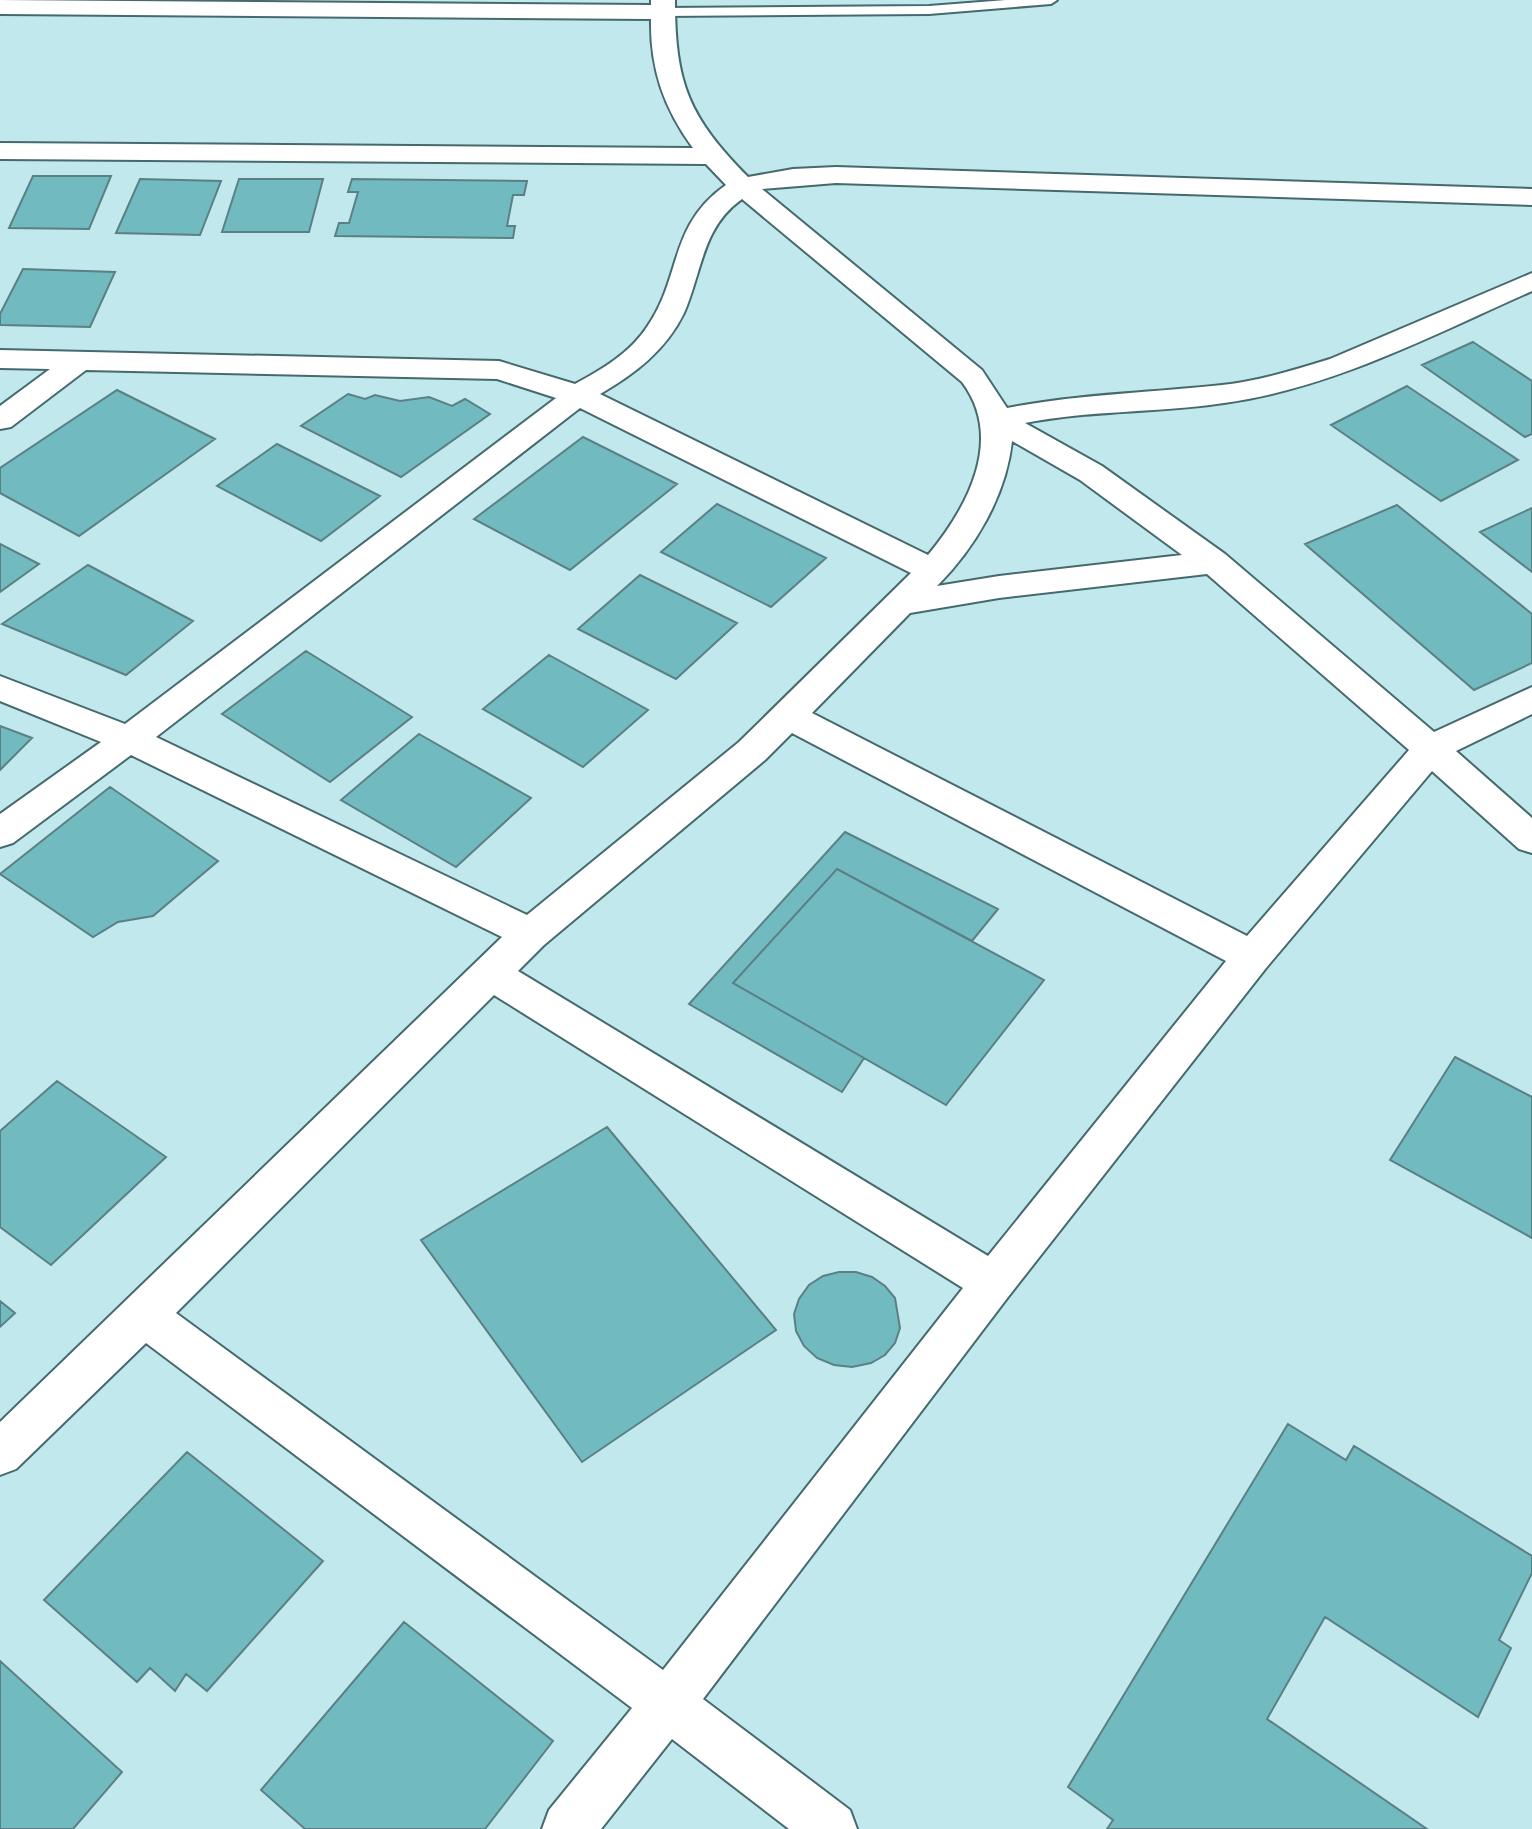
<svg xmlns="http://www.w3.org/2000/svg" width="1532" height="1829" viewBox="0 0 1532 1829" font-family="'Roboto Serif',serif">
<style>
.building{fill:#71bac0;stroke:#5b8084;stroke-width:2}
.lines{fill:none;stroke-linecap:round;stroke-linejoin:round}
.service-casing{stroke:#45696d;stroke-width:4}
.minor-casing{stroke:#45696d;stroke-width:4}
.service{fill:#fff;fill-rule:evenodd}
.minor{fill:#fff;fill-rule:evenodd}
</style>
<rect width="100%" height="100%" fill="#c1e9ed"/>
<path class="building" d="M 33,176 L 111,176 L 89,229 L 9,228 Z
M 140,179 L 221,181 L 200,235 L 116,233 Z
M 239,179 L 323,179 L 309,232 L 222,232 Z
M 352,179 L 527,181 L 524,195 L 513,195 L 507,226 L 515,226 L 513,238 L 335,236 L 339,223 L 349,223 L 358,192 L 348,192 Z
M 23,269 L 115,272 L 90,327 L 0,325 L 0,314 Z
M 1473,342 L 1532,381 L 1532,434 L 1525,437 L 1422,365 Z
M 1407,386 L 1518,460 L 1441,501 L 1331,425 Z
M 117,390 L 215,439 L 79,536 L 0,493 L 0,468 Z
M 348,394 L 365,399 L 375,395 L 400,401 L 429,397 L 452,406 L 465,399 L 490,414 L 401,477 L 301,426 Z
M 583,437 L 677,484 L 570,570 L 474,519 Z
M 277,444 L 380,496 L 321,541 L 217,486 Z
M 717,504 L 826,558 L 771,607 L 661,552 Z
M 1397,505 L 1532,614 L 1532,663 L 1474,690 L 1305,544 Z
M 1532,508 L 1532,572 L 1480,532 Z
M 0,544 L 39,564 L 0,592 Z
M 88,565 L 193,621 L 126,675 L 2,624 Z
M 640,575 L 737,623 L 676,679 L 578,629 Z
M 306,651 L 412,717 L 330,782 L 222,714 Z
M 549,655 L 648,710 L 583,767 L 483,709 Z
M 0,726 L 32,738 L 0,770 Z
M 419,734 L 531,798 L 456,867 L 341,800 Z
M 110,787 L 218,861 L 153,916 L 118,922 L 93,937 L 0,874 Z
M 845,832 L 998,909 L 972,941 L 837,869 L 733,983 L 864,1058 L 842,1092 L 689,1004 Z
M 837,869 L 1044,980 L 946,1105 L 733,983 Z
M 1455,1057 L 1532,1097 L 1532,1238 L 1390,1160 Z
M 57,1081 L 166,1157 L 51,1265 L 0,1227 L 0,1131 Z
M 607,1127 L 776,1330 L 582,1462 L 421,1240 Z
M 839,1272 L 856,1272 L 872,1277 L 885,1286 L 895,1298 L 900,1328 L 895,1343 L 885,1355 L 871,1363 L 852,1367 L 834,1365 L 817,1358 L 804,1346 L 796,1331 L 794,1314 L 799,1299 L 809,1285 L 823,1276 Z
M 0,1301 L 15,1313 L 0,1327 Z
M 1288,1424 L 1346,1460 L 1354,1446 L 1532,1556 L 1532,1573 L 1499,1640 L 1511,1648 L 1478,1717 L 1325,1617 L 1267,1719 L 1427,1829 L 1107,1829 L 1113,1820 L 1068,1787 Z
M 187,1452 L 323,1561 L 207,1691 L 186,1674 L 175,1691 L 150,1668 L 137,1682 L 44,1600 Z
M 404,1622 L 553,1741 L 485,1829 L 305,1829 L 261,1790 Z
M 0,1661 L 122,1772 L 73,1829 L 0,1829 Z"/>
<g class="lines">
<g class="service-casing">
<path id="service" d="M 1006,0 L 1057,0 L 1051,4 L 929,14 L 662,16 L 656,12 L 662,8 L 929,6 Z"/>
</g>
<g class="minor-casing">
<path id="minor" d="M 0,0 L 651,5 L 651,0 L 675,0 C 675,84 689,117 748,177 L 793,169 L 836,167 L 1532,189 L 1532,205 L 836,183 L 762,189 L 982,370 L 1007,408 C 1079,394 1149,393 1222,385 C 1258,381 1295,370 1330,359 L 1532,273 L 1532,291 C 1432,335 1333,388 1224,403 C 1158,413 1091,410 1025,423 L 1102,466 L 1225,554 L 1434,732 L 1532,687 L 1532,714 L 1456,751 L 1532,818 L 1532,853 L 1519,849 L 1432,771 L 1266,968 L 1008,1297 L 703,1699 L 850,1810 L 857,1829 L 789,1829 L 672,1739 L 601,1829 L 542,1829 L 549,1810 L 632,1708 L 146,1343 L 16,1469 L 0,1475 L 0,1422 L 502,937 L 131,755 L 13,843 L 0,847 L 0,814 L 101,742 L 0,701 L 0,676 L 125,724 L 556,398 L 497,379 L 86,370 L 11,427 L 0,429 L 0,406 L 50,369 L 0,368 L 0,350 L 499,361 L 575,384 C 601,370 630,353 647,327 C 682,277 668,226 726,185 L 706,164 L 0,159 L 0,143 L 693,148 C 664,108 650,69 651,19 L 0,14 ZM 742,199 L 962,382 C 1005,439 967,508 928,555 L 600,394 C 635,374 666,350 684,313 C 702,272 702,227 742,199 ZM 580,408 L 911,573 L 739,742 L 527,915 L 156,737 ZM 1012,441 L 1080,480 L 1182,555 L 999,576 L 937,586 C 975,548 1006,496 1012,441 ZM 1207,574 L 1409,750 L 1247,936 L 812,713 L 910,613 L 999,598 ZM 792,733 L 1226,961 L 988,1256 L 518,971 L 544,945 L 765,760 ZM 494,995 L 963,1288 L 663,1670 L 176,1313 Z"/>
</g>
<use href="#service" class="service"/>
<use href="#minor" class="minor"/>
</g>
</svg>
